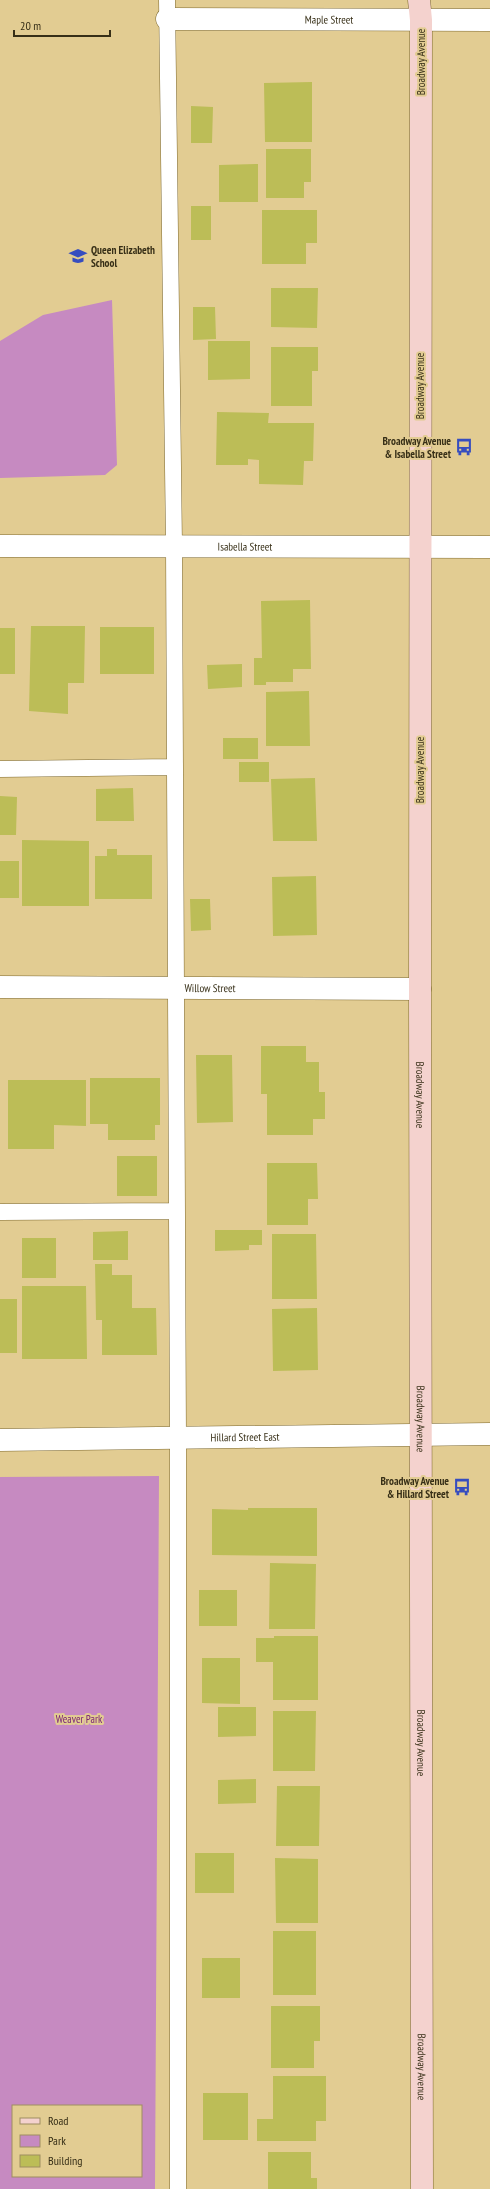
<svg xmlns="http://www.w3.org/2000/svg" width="490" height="2189" viewBox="0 0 490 2189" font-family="'PT Sans Narrow',sans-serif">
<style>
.green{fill:#c68ac1;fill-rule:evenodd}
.building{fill:#bcbd57}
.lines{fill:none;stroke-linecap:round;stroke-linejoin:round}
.lane-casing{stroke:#7d6931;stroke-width:17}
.street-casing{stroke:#7d6931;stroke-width:23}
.secondary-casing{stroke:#7d6931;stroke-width:23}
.lane{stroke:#fff;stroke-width:16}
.street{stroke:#fff;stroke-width:22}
.secondary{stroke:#f4d2ce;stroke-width:22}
.labels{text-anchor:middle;stroke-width:4;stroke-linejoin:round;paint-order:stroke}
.street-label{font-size:11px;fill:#372f17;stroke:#e2cc92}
.poi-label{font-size:11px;font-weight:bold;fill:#372f17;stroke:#e2cc92;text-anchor:end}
.park-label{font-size:11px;fill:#782275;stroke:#e2cc92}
</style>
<rect width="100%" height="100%" fill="#e2cc92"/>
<path class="green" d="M 112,300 L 117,465 L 105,475 L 0,478 L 0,341 L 43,315 Z
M 159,1476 L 155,2189 L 0,2189 L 0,1477 ZM 13,2106 L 141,2106 L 141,2176 L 13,2176 Z"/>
<path class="building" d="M 312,82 L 312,142 L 265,142 L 264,83 Z
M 191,106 L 213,107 L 212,143 L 191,143 Z
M 266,149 L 311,149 L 311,182 L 304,182 L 304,198 L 266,198 Z
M 258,164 L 258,202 L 219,202 L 219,165 Z
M 191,206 L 211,206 L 211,240 L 191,240 Z
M 262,210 L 317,210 L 317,243 L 306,243 L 306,264 L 262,264 Z
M 271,288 L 318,288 L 317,328 L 271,327 Z
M 193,307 L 215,307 L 216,339 L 193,340 Z
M 208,341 L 250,341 L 250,379 L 208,380 Z
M 271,347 L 318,347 L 318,371 L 312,371 L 312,406 L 271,406 Z
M 217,412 L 269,413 L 268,423 L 314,423 L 313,461 L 304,461 L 303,485 L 259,484 L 259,460 L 248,459 L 248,465 L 216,465 Z
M 310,600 L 311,669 L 293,669 L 293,682 L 266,682 L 266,685 L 254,685 L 254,658 L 262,658 L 261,601 Z
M 31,626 L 85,626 L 84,683 L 68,683 L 68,714 L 29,711 Z
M 100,627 L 154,627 L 154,674 L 100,674 Z
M 0,628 L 15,628 L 15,674 L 0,674 Z
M 242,664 L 242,687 L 208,689 L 207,665 Z
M 309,691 L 310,746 L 266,746 L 266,692 Z
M 223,738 L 258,738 L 258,759 L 223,759 Z
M 239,762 L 269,762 L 269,782 L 239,782 Z
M 315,778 L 317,841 L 273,841 L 271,779 Z
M 133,788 L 134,821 L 96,821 L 96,789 Z
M 0,796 L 17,797 L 16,835 L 0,835 Z
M 22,840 L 89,841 L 89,906 L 22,906 Z
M 107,849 L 117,849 L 117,855 L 152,855 L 152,899 L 95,899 L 95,856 L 107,856 Z
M 0,861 L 19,861 L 19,898 L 0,898 Z
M 316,876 L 317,935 L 273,936 L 272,877 Z
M 190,899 L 210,899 L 211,930 L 191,931 Z
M 261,1046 L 306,1046 L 306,1062 L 319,1062 L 319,1092 L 325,1092 L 325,1119 L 313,1119 L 313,1135 L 267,1135 L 267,1094 L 261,1094 Z
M 196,1055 L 232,1055 L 233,1122 L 197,1123 Z
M 90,1078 L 160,1078 L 160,1125 L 155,1125 L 155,1140 L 108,1140 L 108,1124 L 90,1124 Z
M 8,1080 L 86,1080 L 86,1126 L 54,1125 L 54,1149 L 8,1149 Z
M 117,1156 L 157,1156 L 157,1196 L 117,1196 Z
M 267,1163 L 317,1163 L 318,1199 L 308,1199 L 308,1225 L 267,1225 Z
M 215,1230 L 262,1230 L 262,1245 L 249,1245 L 249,1250 L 215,1251 Z
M 128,1231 L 128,1260 L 93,1260 L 93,1232 Z
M 272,1234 L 316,1234 L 317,1299 L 272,1299 Z
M 22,1238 L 56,1238 L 56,1278 L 22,1278 Z
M 95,1264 L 112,1264 L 112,1275 L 132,1275 L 132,1308 L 156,1308 L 157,1355 L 102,1355 L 102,1320 L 96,1320 Z
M 22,1286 L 86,1286 L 87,1359 L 22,1359 Z
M 0,1299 L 17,1299 L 17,1353 L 0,1353 Z
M 317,1308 L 318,1370 L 273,1371 L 272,1309 Z
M 248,1508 L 317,1508 L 317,1556 L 212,1555 L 212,1509 L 248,1510 Z
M 270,1563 L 316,1564 L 315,1629 L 269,1629 Z
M 199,1590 L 237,1590 L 237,1626 L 199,1626 Z
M 274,1636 L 318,1636 L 318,1700 L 273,1700 L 273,1662 L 256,1662 L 256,1638 L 274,1638 Z
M 202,1658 L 240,1658 L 240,1704 L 202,1703 Z
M 218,1707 L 256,1707 L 256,1736 L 218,1737 Z
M 273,1711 L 316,1711 L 315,1771 L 273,1771 Z
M 256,1779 L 256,1803 L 218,1804 L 218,1780 Z
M 277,1786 L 320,1786 L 319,1846 L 276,1846 Z
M 195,1853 L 234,1853 L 234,1893 L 195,1893 Z
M 275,1858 L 318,1859 L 318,1923 L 276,1923 Z
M 273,1931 L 316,1931 L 316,1995 L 273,1995 Z
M 202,1958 L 240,1958 L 240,1998 L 202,1998 Z
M 271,2006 L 320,2006 L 320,2041 L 314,2041 L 314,2068 L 271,2068 Z
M 273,2076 L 326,2076 L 326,2121 L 316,2121 L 316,2141 L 257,2141 L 257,2119 L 273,2119 Z
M 203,2093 L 248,2093 L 248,2140 L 203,2140 Z
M 268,2152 L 311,2152 L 311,2178 L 317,2178 L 317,2189 L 268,2189 Z"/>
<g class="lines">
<g class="lane-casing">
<path id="lane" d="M 167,0 L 174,545 L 178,1439 L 178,2189
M 0,769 L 174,767
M 0,1212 L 176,1211"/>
</g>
<g class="street-casing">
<g id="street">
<path id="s1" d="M 167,19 L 490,20"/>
<path id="s2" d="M 0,546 L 490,547"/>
<path id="s3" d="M 0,987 L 420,989"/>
<path id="s4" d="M 0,1440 L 490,1434"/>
</g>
</g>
<g class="secondary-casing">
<g id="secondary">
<path id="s5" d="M 419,0 L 421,20 L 420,989 L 422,2189"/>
</g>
</g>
<use href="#lane" class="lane"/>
<use href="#street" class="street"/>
<use href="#secondary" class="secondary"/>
</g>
<defs>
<g id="school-bare" transform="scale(1.38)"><path d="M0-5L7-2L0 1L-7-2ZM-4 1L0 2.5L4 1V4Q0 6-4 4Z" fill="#364dbf" stroke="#e2cc92" stroke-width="2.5" paint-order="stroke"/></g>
<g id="bus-bare" transform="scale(1.38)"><path d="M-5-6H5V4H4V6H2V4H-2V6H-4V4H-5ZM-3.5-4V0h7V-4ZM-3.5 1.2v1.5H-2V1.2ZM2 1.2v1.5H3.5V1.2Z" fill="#364dbf" stroke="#e2cc92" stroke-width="2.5" paint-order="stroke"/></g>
</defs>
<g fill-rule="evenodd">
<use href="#school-bare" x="78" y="256"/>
<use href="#bus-bare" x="464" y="447"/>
<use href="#bus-bare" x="462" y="1487"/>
</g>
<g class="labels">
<g class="street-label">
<text dy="4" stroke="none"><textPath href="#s1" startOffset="162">Maple Street</textPath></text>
<text transform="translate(421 62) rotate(-90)" y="4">Broadway Avenue</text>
<text transform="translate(420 386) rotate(-90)" y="4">Broadway Avenue</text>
<text dy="4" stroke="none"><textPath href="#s2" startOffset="245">Isabella Street</textPath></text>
<text transform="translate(420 770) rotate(-90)" y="4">Broadway Avenue</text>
<text dy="4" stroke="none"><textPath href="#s3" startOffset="210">Willow Street</textPath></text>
<text dy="4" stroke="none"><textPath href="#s5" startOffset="1095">Broadway Avenue</textPath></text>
<text dy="4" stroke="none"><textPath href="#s5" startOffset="1419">Broadway Avenue</textPath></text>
<text dy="4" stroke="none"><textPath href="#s4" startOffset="245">Hillard Street East</textPath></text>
<text dy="4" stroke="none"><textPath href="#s5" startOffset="1743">Broadway Avenue</textPath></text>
<text dy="4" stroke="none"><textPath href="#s5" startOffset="2067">Broadway Avenue</textPath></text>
</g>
<g class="poi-label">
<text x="91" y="254" text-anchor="start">Queen Elizabeth<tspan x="91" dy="13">School</tspan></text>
<text x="451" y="445">Broadway Avenue<tspan x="451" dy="13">&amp; Isabella Street</tspan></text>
<text x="449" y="1485">Broadway Avenue<tspan x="449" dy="13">&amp; Hillard Street</tspan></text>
</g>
<g class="park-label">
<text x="79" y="1723">Weaver Park</text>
</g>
</g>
<rect x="12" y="2105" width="130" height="72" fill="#e2cc92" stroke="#9e8d61"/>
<rect x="20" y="2118" width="20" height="6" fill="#f4d2ce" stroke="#9e8d61"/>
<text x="48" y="2125" font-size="12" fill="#372f17">Road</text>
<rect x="20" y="2135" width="20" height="12" fill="#c68ac1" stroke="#9e8d61"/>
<text x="48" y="2145" font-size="12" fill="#372f17">Park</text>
<rect x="20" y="2155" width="20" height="12" fill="#bcbd57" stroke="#9e8d61"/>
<text x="48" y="2165" font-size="12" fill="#372f17">Building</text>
<path d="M14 30v6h96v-6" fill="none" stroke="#372f17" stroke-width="2"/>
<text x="20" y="30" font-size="12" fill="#372f17" stroke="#e2cc92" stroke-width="3" paint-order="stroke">20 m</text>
</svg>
